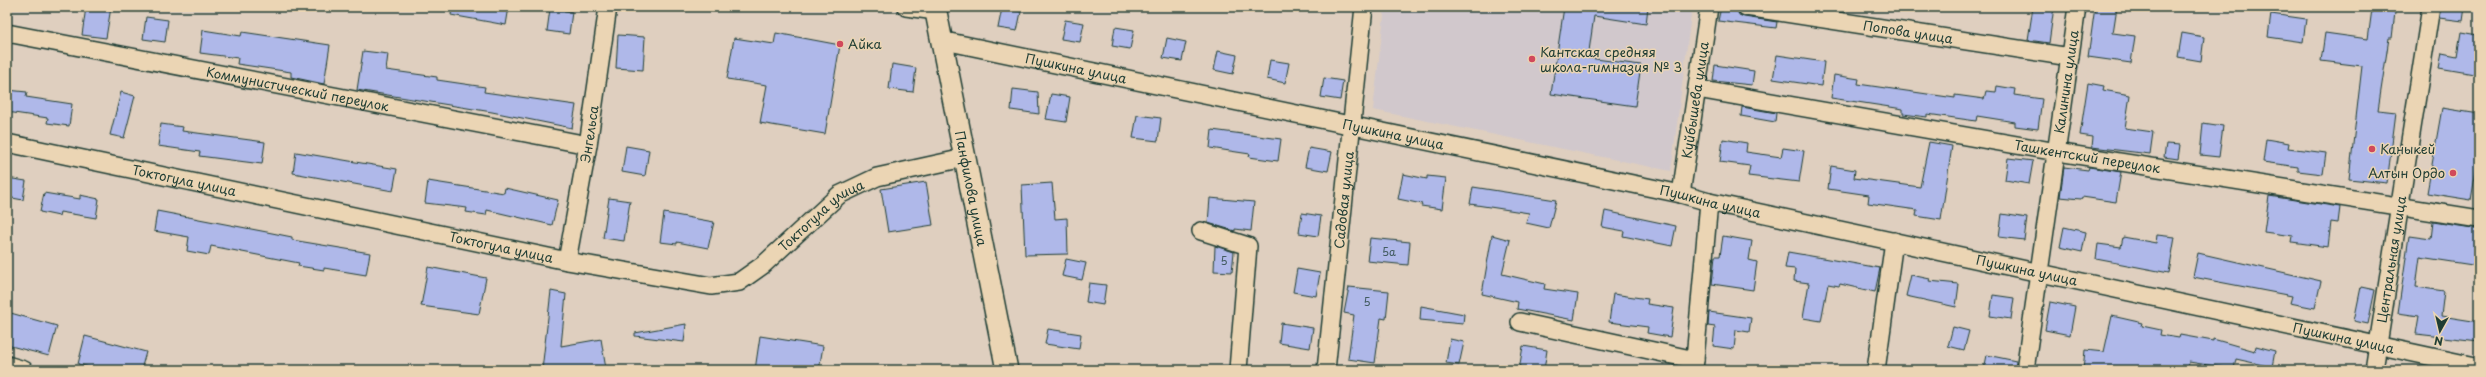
<svg xmlns="http://www.w3.org/2000/svg" width="2486" height="377" viewBox="0 0 2486 377" font-family="'Playpen Sans',sans-serif">
<style>
.built{fill:#d1c8cc}
.building{fill:#afb8e9;stroke:#1f3d34}
.lines{fill:none;stroke-linecap:round;stroke-linejoin:round}
.minor-casing{stroke:#1f3d34;stroke-width:20}
.tertiary-casing{stroke:#1f3d34;stroke-width:24}
.minor{stroke:#ebd5b4;stroke-width:17}
.tertiary{stroke:#ebd5b4;stroke-width:21}
.poi-dot{fill:#d1495b;stroke:#ebd5b4;stroke-width:1.5}
.labels{text-anchor:middle;stroke-width:3;stroke-linejoin:round;paint-order:stroke}
.number-label{font-size:11px;fill:#435c61}
.street-label{font-size:13px;fill:#1f3d34;stroke:#ebd5b4}
.poi-label{font-size:13px;fill:#1f3d34;stroke:#ebd5b4;text-anchor:start}
</style>
<rect width="100%" height="100%" fill="#dfcfbf"/>
<filter id="ink" filterUnits="userSpaceOnUse"><feTurbulence type="fractalNoise" baseFrequency=".025" numOctaves="2"/><feDisplacementMap in="SourceGraphic" scale="8" xChannelSelector="R" yChannelSelector="G"/><feConvolveMatrix kernelMatrix="1 2 1 2 8 2 1 2 1" color-interpolation-filters="sRGB"/></filter>
<g filter="url(#ink)">
<path class="built" d="M 1385,7 L 1692,7 L 1671,171 L 1373,110 Z"/>
<path class="building" d="M 86,7 L 111,7 L 106,38 L 82,35 Z
M 452,7 L 509,7 L 506,25 L 451,15 Z
M 1564,7 L 1648,7 L 1646,24 L 1594,16 L 1588,58 L 1641,65 L 1635,106 L 1551,94 Z
M 1721,7 L 1736,8 L 1739,15 L 1744,17 L 1777,22 L 1776,28 L 1718,21 Z
M 2033,7 L 2054,7 L 2049,43 L 2028,40 Z
M 2095,7 L 2117,7 L 2113,33 L 2135,36 L 2131,63 L 2088,57 Z
M 2441,7 L 2465,7 L 2463,21 L 2439,18 Z
M 1002,8 L 1021,12 L 1017,31 L 998,28 Z
M 550,9 L 572,12 L 569,34 L 547,31 Z
M 2372,9 L 2395,12 L 2392,38 L 2389,38 L 2378,110 L 2396,112 L 2387,183 L 2349,179 L 2362,66 L 2321,61 L 2325,33 L 2368,39 Z
M 2271,14 L 2306,19 L 2303,42 L 2268,37 Z
M 146,17 L 168,20 L 165,42 L 143,39 Z
M 1065,20 L 1084,23 L 1080,42 L 1061,39 Z
M 1115,27 L 1134,30 L 1130,49 L 1112,46 Z
M 203,30 L 241,36 L 242,32 L 330,45 L 324,84 L 291,77 L 291,72 L 237,64 L 238,58 L 200,53 Z
M 2461,32 L 2479,35 L 2479,50 L 2474,74 L 2439,68 L 2442,53 L 2457,56 Z
M 776,33 L 840,45 L 825,134 L 760,123 L 767,85 L 727,79 L 734,38 L 774,44 Z
M 2182,33 L 2204,37 L 2201,61 L 2178,57 Z
M 618,35 L 645,37 L 643,70 L 616,68 Z
M 1167,38 L 1186,42 L 1182,61 L 1163,58 Z
M 363,51 L 388,54 L 386,70 L 437,77 L 437,80 L 485,87 L 484,92 L 576,105 L 572,128 L 492,112 L 357,90 Z
M 1218,51 L 1237,55 L 1233,74 L 1214,70 Z
M 1777,55 L 1824,62 L 1821,86 L 1773,79 Z
M 1270,60 L 1289,63 L 1285,83 L 1267,79 Z
M 892,64 L 916,68 L 913,92 L 889,89 Z
M 1715,65 L 1754,71 L 1752,85 L 1713,81 Z
M 1834,75 L 1859,79 L 1858,84 L 1955,98 L 1955,95 L 1984,99 L 1986,91 L 1996,92 L 1997,86 L 2015,89 L 2014,95 L 2042,99 L 2038,129 L 2015,126 L 2015,122 L 1977,116 L 1976,121 L 1927,114 L 1927,117 L 1903,114 L 1903,109 L 1831,98 Z
M 1324,78 L 1343,81 L 1340,100 L 1321,97 Z
M 2088,83 L 2104,86 L 2103,90 L 2130,95 L 2125,128 L 2153,132 L 2150,154 L 2092,147 L 2093,137 L 2080,135 Z
M 1013,89 L 1038,92 L 1039,114 L 1011,110 Z
M 7,90 L 27,92 L 26,97 L 72,104 L 69,126 L 47,123 L 48,118 L 7,112 Z
M 121,92 L 135,96 L 124,138 L 110,135 Z
M 1051,94 L 1070,97 L 1066,122 L 1046,119 Z
M 1742,107 L 1776,113 L 1775,122 L 1741,116 Z
M 2442,108 L 2479,114 L 2479,153 L 2471,200 L 2427,193 Z
M 1137,115 L 1161,118 L 1158,141 L 1133,138 Z
M 2203,123 L 2223,126 L 2219,157 L 2200,155 Z
M 161,124 L 183,127 L 182,131 L 265,142 L 262,164 L 199,156 L 200,152 L 158,146 Z
M 1212,130 L 1281,139 L 1278,161 L 1249,157 L 1250,154 L 1210,148 Z
M 1723,139 L 1747,143 L 1746,152 L 1781,157 L 1783,148 L 1804,151 L 1799,182 L 1748,176 L 1750,166 L 1720,162 Z
M 2266,139 L 2289,143 L 2288,148 L 2326,153 L 2323,174 L 2298,171 L 2298,167 L 2263,162 Z
M 1929,142 L 1952,146 L 1941,220 L 1916,216 L 1917,210 L 1868,203 L 1869,195 L 1828,189 L 1831,166 L 1855,170 L 1854,178 L 1920,187 Z
M 2166,144 L 2180,145 L 2178,159 L 2164,157 Z
M 626,146 L 649,150 L 645,176 L 622,172 Z
M 1309,148 L 1332,152 L 1328,171 L 1305,167 Z
M 296,152 L 397,169 L 393,191 L 293,173 Z
M 2008,158 L 2033,161 L 2029,184 L 2005,180 Z
M 2064,167 L 2088,170 L 2089,167 L 2121,172 L 2116,202 L 2082,197 L 2081,199 L 2060,197 Z
M 1403,174 L 1427,179 L 1427,176 L 1446,178 L 1442,209 L 1421,206 L 1422,204 L 1398,199 Z
M 7,178 L 26,181 L 23,200 L 7,197 Z
M 428,181 L 504,193 L 505,188 L 558,200 L 552,225 L 487,210 L 486,215 L 466,212 L 467,208 L 425,203 Z
M 926,182 L 933,225 L 888,232 L 881,189 Z
M 1052,183 L 1055,219 L 1067,218 L 1068,254 L 1025,255 L 1022,185 Z
M 1473,187 L 1556,200 L 1549,228 L 1526,223 L 1529,213 L 1470,204 Z
M 44,193 L 80,199 L 80,195 L 99,199 L 96,218 L 60,212 L 59,216 L 40,212 Z
M 2269,196 L 2340,207 L 2338,223 L 2331,222 L 2328,247 L 2292,242 L 2293,236 L 2264,232 Z
M 609,198 L 630,201 L 624,241 L 603,238 Z
M 1210,198 L 1254,202 L 1251,231 L 1235,229 L 1235,231 L 1208,223 Z
M 157,211 L 272,233 L 292,237 L 292,240 L 370,253 L 366,275 L 324,268 L 324,270 L 298,266 L 299,263 L 211,246 L 209,255 L 187,251 L 189,237 L 154,231 Z
M 1605,211 L 1676,226 L 1672,246 L 1623,236 L 1624,231 L 1602,227 Z
M 664,213 L 714,222 L 708,248 L 677,242 L 677,244 L 660,242 Z
M 1302,213 L 1321,216 L 1318,236 L 1299,233 Z
M 2002,214 L 2027,218 L 2024,240 L 1999,237 Z
M 2433,222 L 2479,229 L 2479,266 L 2420,257 L 2416,287 L 2444,291 L 2441,316 L 2479,322 L 2479,341 L 2416,334 L 2419,316 L 2398,313 L 2409,236 L 2431,239 Z
M 2064,227 L 2086,232 L 2082,252 L 2060,247 Z
M 1492,235 L 1510,240 L 1502,274 L 1545,284 L 1544,289 L 1578,294 L 1574,320 L 1517,309 L 1518,302 L 1482,294 Z
M 2157,235 L 2175,237 L 2169,273 L 2096,259 L 2098,244 L 2121,247 L 2123,237 L 2156,243 Z
M 1723,236 L 1752,241 L 1749,260 L 1757,262 L 1753,290 L 1712,284 L 1715,256 L 1720,256 Z
M 1370,238 L 1410,242 L 1408,265 L 1367,261 Z
M 1215,246 L 1234,252 L 1232,272 L 1214,271 Z
M 1788,252 L 1880,268 L 1875,292 L 1840,284 L 1839,286 L 1828,284 L 1821,321 L 1803,318 L 1809,283 L 1794,281 L 1795,269 L 1785,268 Z
M 2198,253 L 2321,281 L 2315,308 L 2290,303 L 2292,296 L 2193,277 Z
M 1066,259 L 1086,263 L 1082,280 L 1062,276 Z
M 428,267 L 486,278 L 479,314 L 421,306 Z
M 1297,269 L 1320,273 L 1316,296 L 1293,292 Z
M 1911,275 L 1930,279 L 1929,281 L 1959,284 L 1956,307 L 1906,296 Z
M 1089,283 L 1106,285 L 1103,305 L 1086,302 Z
M 1349,287 L 1389,291 L 1386,319 L 1381,318 L 1375,363 L 1348,359 L 1354,315 L 1344,313 Z
M 2361,287 L 2375,290 L 2368,324 L 2354,321 Z
M 551,291 L 566,294 L 561,346 L 601,339 L 606,369 L 542,370 Z
M 1613,294 L 1648,299 L 1647,304 L 1674,308 L 1670,337 L 1647,333 L 1648,327 L 1609,322 Z
M 1993,295 L 2014,298 L 2011,319 L 1990,316 Z
M 2050,302 L 2075,307 L 2070,335 L 2045,330 Z
M 1421,306 L 1464,314 L 1463,324 L 1420,320 Z
M 7,312 L 57,326 L 49,356 L 7,345 Z
M 1709,312 L 1751,318 L 1749,332 L 1736,330 L 1734,349 L 1713,346 L 1715,327 L 1708,326 Z
M 2112,316 L 2143,323 L 2142,326 L 2161,330 L 2160,335 L 2179,338 L 2180,335 L 2213,341 L 2213,339 L 2255,351 L 2256,346 L 2275,351 L 2272,367 L 2236,359 L 2234,369 L 2189,362 L 2188,370 L 2083,370 L 2085,350 L 2104,352 Z
M 1281,323 L 1313,328 L 1310,348 L 1279,343 Z
M 686,324 L 684,342 L 635,336 L 635,333 Z
M 1953,327 L 1969,331 L 1964,350 L 1948,346 Z
M 1048,329 L 1081,334 L 1079,349 L 1045,344 Z
M 85,336 L 146,352 L 141,370 L 101,370 L 78,364 Z
M 760,336 L 823,346 L 819,370 L 755,370 Z
M 1450,339 L 1464,342 L 1459,365 L 1446,363 Z
M 1523,346 L 1547,350 L 1544,370 L 1519,370 Z
M 1987,355 L 2016,361 L 2015,370 L 1984,370 Z"/>
<g class="lines">
<g class="minor-casing">
<g id="minor">
<path d="M 906,7 L 936,11"/>
<path id="s1" d="M 1746,7 L 2070,57"/>
<path id="s2" d="M 7,33 L 588,145"/>
<path id="s3" d="M 940,40 L 1681,194 L 1709,202 L 2479,367"/>
<path id="s4" d="M 1697,89 L 2057,152 L 2479,219"/>
<path id="s5" d="M 7,143 L 567,261 L 711,286 L 739,282 L 763,265 L 839,195 L 877,177 L 964,158"/>
<path id="s6" d="M 1681,194 L 1709,7"/>
<path d="M 1201,231 L 1248,246 L 1238,370"/>
<path id="s7" d="M 567,261 L 588,145 L 608,7"/>
<path d="M 1520,322 L 1695,360"/>
<path d="M 7,365 L 24,370"/>
<path id="s8" d="M 1326,370 L 1364,7"/>
<path d="M 1694,370 L 1709,202"/>
<path d="M 1876,370 L 1894,241"/>
<path id="s9" d="M 2025,370 L 2077,7"/>
<path id="s10" d="M 2374,370 L 2431,7"/>
</g>
</g>
<g class="tertiary-casing">
<g id="tertiary">
<path id="s11" d="M 935,7 L 1007,370"/>
</g>
</g>
<use href="#minor" class="minor"/>
<use href="#tertiary" class="tertiary"/>
</g>
</g>
<g class="poi-dot">
<circle cx="840" cy="44" r="4"/>
<circle cx="1532" cy="59" r="4"/>
<circle cx="2372" cy="149" r="4"/>
<circle cx="2453" cy="173" r="4"/>
</g>
<g class="labels">
<g class="number-label">
<text x="1389" y="256">5а</text>
<text x="1224" y="265">5</text>
<text x="1367" y="306">5</text>
</g>
<g class="street-label">
<text dy="5" stroke="none"><textPath href="#s1" startOffset="164">Попова улица</textPath></text>
<text dy="5" stroke="none"><textPath href="#s3" startOffset="139">Пушкина улица</textPath></text>
<text dy="5" stroke="none"><textPath href="#s9" startOffset="291">Калинина улица</textPath></text>
<text dy="5" stroke="none"><textPath href="#s2" startOffset="296">Коммунистический переулок</textPath></text>
<text dy="5" stroke="none"><textPath href="#s6" startOffset="95">Куйбышева улица</textPath></text>
<text dy="5" stroke="none"><textPath href="#s7" startOffset="129">Энгельса</textPath></text>
<text dy="5" stroke="none"><textPath href="#s3" startOffset="463">Пушкина улица</textPath></text>
<text dy="5" stroke="none"><textPath href="#s4" startOffset="396">Ташкентский переулок</textPath></text>
<text dy="5" stroke="none"><textPath href="#s5" startOffset="181">Токтогула улица</textPath></text>
<text dy="5" stroke="none"><textPath href="#s11" startOffset="185">Панфилова улица</textPath></text>
<text dy="5" stroke="none"><textPath href="#s8" startOffset="171">Садовая улица</textPath></text>
<text dy="5" stroke="none"><textPath href="#s3" startOffset="787">Пушкина улица</textPath></text>
<text dy="5" stroke="none"><textPath href="#s5" startOffset="853">Токтогула улица</textPath></text>
<text dy="5" stroke="none"><textPath href="#s5" startOffset="505">Токтогула улица</textPath></text>
<text dy="5" stroke="none"><textPath href="#s10" startOffset="112">Центральная улица</textPath></text>
<text dy="5" stroke="none"><textPath href="#s3" startOffset="1111">Пушкина улица</textPath></text>
<text dy="5" stroke="none"><textPath href="#s3" startOffset="1435">Пушкина улица</textPath></text>
</g>
<g class="poi-label">
<text x="848" y="49">Айка</text>
<text x="1540" y="57">Кантская средняя<tspan x="1540" dy="15">школа-гимназия № 3</tspan></text>
<text x="2380" y="154">Каныкей</text>
<text x="2445" y="178" text-anchor="end">Алтын Ордо</text>
</g>
</g>
<rect width="2486" height="377" fill="none" stroke="#ebd5b4" stroke-width="24"/>
<rect x="12" y="12" width="2462" height="353" fill="none" stroke="#1f3d34" stroke-width="1.5" filter="url(#ink)"/>
<g transform="translate(2440 331) rotate(188)" stroke="#ebd5b4" stroke-width="3" paint-order="stroke">
<path d="M0-3L7 15L0 10L-7 15Z" fill="#1f3d34"/>
<text y="-6" font-size="11" font-weight="bold" text-anchor="middle" fill="#1f3d34">N</text>
</g>
</svg>
